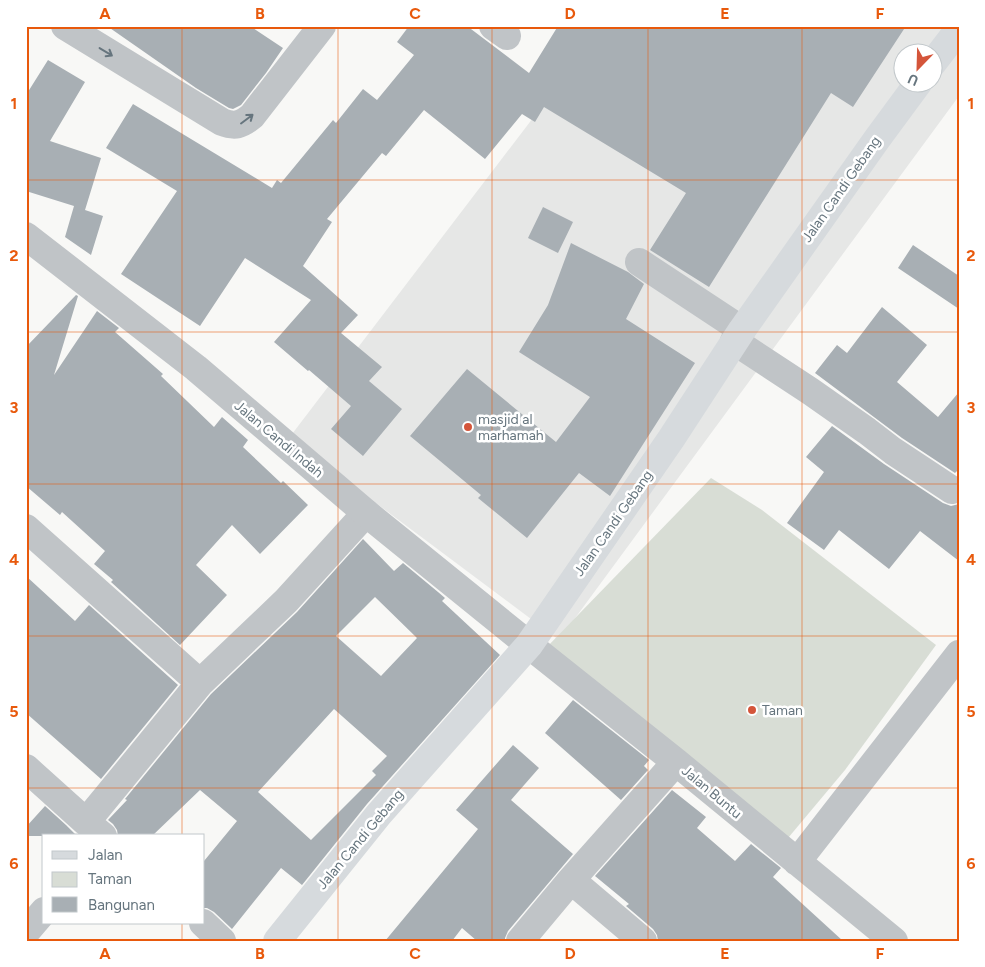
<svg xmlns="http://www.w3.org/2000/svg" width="985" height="967" viewBox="0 0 985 967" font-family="Figtree,sans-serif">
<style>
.built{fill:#e6e7e6;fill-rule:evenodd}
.green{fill:#d8ddd5}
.building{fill:#a8afb4;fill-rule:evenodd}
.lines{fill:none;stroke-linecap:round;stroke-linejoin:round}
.minor{stroke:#c0c4c7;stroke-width:28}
.tertiary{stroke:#c0c4c7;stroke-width:28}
.secondary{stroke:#d6dadd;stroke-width:28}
.oneway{stroke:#66757e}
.grid{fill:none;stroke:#e8590c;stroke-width:1;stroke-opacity:0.55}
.poi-dot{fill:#d4553a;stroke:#fff;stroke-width:2}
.labels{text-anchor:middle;stroke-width:5;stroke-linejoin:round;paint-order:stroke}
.street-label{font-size:14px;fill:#66757e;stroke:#fff}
.poi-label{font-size:14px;fill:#66757e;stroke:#fff;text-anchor:start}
.neatline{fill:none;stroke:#e8590c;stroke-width:2}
.grid-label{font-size:16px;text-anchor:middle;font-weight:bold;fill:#e8590c}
</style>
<rect width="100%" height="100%" fill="#f8f8f6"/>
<path class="built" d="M 603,26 L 959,26 L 959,96 L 559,640 L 289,438 ZM 902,52 L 932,52 L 932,82 L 902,82 Z"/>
<path class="green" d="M 711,478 L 762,510 L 936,645 L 845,770 L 778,850 L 544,650 Z"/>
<path class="building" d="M 107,26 L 250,26 L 283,48 L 266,73 L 241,105 L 233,109 L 229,108 L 196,88 Z
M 409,26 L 467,26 L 529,73 L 558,26 L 906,26 L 853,107 L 831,93 L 709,287 L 650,250 L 686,193 L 544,107 L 535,122 L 522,114 L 485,159 L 424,110 L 386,156 L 382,153 L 327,219 L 332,222 L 303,266 L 358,315 L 341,333 L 382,367 L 369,381 L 402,409 L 363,456 L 331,429 L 351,406 L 309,370 L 308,371 L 274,342 L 311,300 L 245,258 L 200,326 L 121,274 L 177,191 L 106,148 L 133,104 L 272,188 L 277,180 L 281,183 L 333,120 L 336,123 L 363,89 L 377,100 L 414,55 L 397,42 Z
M 48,60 L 85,82 L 50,141 L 101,158 L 85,210 L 103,216 L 91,255 L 65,237 L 74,206 L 26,191 L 26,95 Z
M 543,207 L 573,222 L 558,253 L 528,238 Z
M 571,243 L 628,272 L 644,284 L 626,319 L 695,363 L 610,496 L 579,473 L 527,538 L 478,498 L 481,495 L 410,436 L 467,369 L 556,442 L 590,397 L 519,352 L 548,305 Z
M 913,245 L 959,276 L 959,309 L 898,268 Z
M 76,295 L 78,296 L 54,375 L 97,311 L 119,328 L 115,332 L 163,374 L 161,376 L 214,427 L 222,417 L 248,440 L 243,447 L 281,483 L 283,481 L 308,505 L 260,554 L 232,525 L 196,565 L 227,595 L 180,645 L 111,582 L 113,580 L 94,564 L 105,551 L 62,512 L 60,515 L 26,486 L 26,347 Z
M 882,307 L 927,345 L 897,382 L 938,417 L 959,392 L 959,469 L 955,473 L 902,438 L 815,373 L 837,345 L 847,353 Z
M 832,426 L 884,464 L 943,503 L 951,506 L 959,504 L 959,561 L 920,531 L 889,569 L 839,530 L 824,550 L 787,523 L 824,472 L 806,457 Z
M 363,539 L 394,571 L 403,563 L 438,592 L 445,598 L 442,601 L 500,655 L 367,804 L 302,885 L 281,868 L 232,929 L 214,912 L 207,908 L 204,908 L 204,861 L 237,821 L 200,790 L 152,836 L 118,836 L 117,830 L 113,824 L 108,820 L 127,800 L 125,799 L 211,694 L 297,612 ZM 375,597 L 417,638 L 381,676 L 336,636 ZM 334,709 L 387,756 L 372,771 L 376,775 L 311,840 L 258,792 Z
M 26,576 L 75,621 L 89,605 L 178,685 L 101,779 L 26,713 Z
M 573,700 L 649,760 L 644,766 L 648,770 L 621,800 L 545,733 Z
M 513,745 L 539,768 L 511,800 L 573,854 L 508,931 L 505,938 L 505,941 L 477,941 L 462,928 L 452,941 L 385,941 L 478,829 L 456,810 Z
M 672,790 L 706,817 L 697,828 L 735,861 L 751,844 L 781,868 L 773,877 L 843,941 L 658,941 L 657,935 L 653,929 L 626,906 L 629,904 L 595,876 Z
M 45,806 L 66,825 L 77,836 L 26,836 L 26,827 Z"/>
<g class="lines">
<path class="minor" d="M 65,26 L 222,122 C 235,127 241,125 252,116 L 322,26
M 493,26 L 507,36
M 639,262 L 742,330
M 734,341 L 810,391 L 867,431 L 893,451 L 952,490
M 26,528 L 200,683 L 286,601 L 366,513
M 529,645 L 676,762 L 894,941
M 26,768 L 86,822 L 103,836
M 86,822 L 200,683
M 797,862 L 959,654
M 571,880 L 643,941
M 203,923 L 222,941
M 26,932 L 44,911
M 520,941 L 571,880 L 676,762"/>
<path class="tertiary" d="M 26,236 L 196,368 L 366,513 L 529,645"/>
<path class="secondary" d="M 932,64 L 959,29
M 277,941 L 379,814 L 529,645 L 671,439 L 742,330 L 877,139 L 919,82"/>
</g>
<defs><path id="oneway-shaft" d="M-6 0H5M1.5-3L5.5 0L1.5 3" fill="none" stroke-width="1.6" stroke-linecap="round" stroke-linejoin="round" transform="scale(1.25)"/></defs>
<g class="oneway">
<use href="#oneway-shaft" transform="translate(106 52) rotate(31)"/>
<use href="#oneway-shaft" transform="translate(247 119) rotate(-37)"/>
</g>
<path class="grid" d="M 182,26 L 182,836M 338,26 L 338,941M 492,26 L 492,941M 648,26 L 648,941M 802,26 L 802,941M 26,180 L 959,180M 26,332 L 959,332M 26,484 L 959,484M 26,636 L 959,636M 26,788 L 959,788M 182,923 L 182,941"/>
<g class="poi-dot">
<circle cx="468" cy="427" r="5"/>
<circle cx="752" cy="710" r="5"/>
</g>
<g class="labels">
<g class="street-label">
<text transform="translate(841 189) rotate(-55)" y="5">Jalan Candi Gebang</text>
<text transform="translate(279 439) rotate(40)" y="5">Jalan Candi Indah</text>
<text transform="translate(613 523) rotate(-55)" y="5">Jalan Candi Gebang</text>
<text transform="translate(712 792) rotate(40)" y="5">Jalan Buntu</text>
<text transform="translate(360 839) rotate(-50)" y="5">Jalan Candi Gebang</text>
</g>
<g class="poi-label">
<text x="478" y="424">masjid al<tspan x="478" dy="16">marhamah</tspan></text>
<text x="762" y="715">Taman</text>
</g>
</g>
<rect width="985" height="967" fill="none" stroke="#ffffff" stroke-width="55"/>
<rect x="42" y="834" width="162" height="90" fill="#ffffff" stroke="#c2c8cb"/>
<rect x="52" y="851" width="25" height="8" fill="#d6dadd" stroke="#c2c8cb"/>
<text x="88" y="860" font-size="15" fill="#66757e">Jalan</text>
<rect x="52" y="872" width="25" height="15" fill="#d8ddd5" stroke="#c2c8cb"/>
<text x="88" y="884" font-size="15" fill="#66757e">Taman</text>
<rect x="52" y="897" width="25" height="15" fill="#a8afb4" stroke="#c2c8cb"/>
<text x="88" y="910" font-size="15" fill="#66757e">Bangunan</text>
<g transform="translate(918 68) rotate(203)"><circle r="24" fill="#ffffff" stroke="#c2c8cb"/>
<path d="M0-4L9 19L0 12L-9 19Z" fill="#d4553a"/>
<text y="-8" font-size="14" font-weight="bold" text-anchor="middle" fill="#66757e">U</text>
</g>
<rect x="28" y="28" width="930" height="912" class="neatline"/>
<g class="grid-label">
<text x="105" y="19">A</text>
<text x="260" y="19">B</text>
<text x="415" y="19">C</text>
<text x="570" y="19">D</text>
<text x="725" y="19">E</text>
<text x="880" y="19">F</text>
<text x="14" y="109">1</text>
<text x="971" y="109">1</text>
<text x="14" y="261">2</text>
<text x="971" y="261">2</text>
<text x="14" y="413">3</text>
<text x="971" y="413">3</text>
<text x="14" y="565">4</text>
<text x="971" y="565">4</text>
<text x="14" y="717">5</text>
<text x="971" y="717">5</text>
<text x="14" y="869">6</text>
<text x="971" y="869">6</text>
<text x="105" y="959">A</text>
<text x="260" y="959">B</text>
<text x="415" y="959">C</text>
<text x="570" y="959">D</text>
<text x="725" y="959">E</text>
<text x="880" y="959">F</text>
</g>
</svg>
